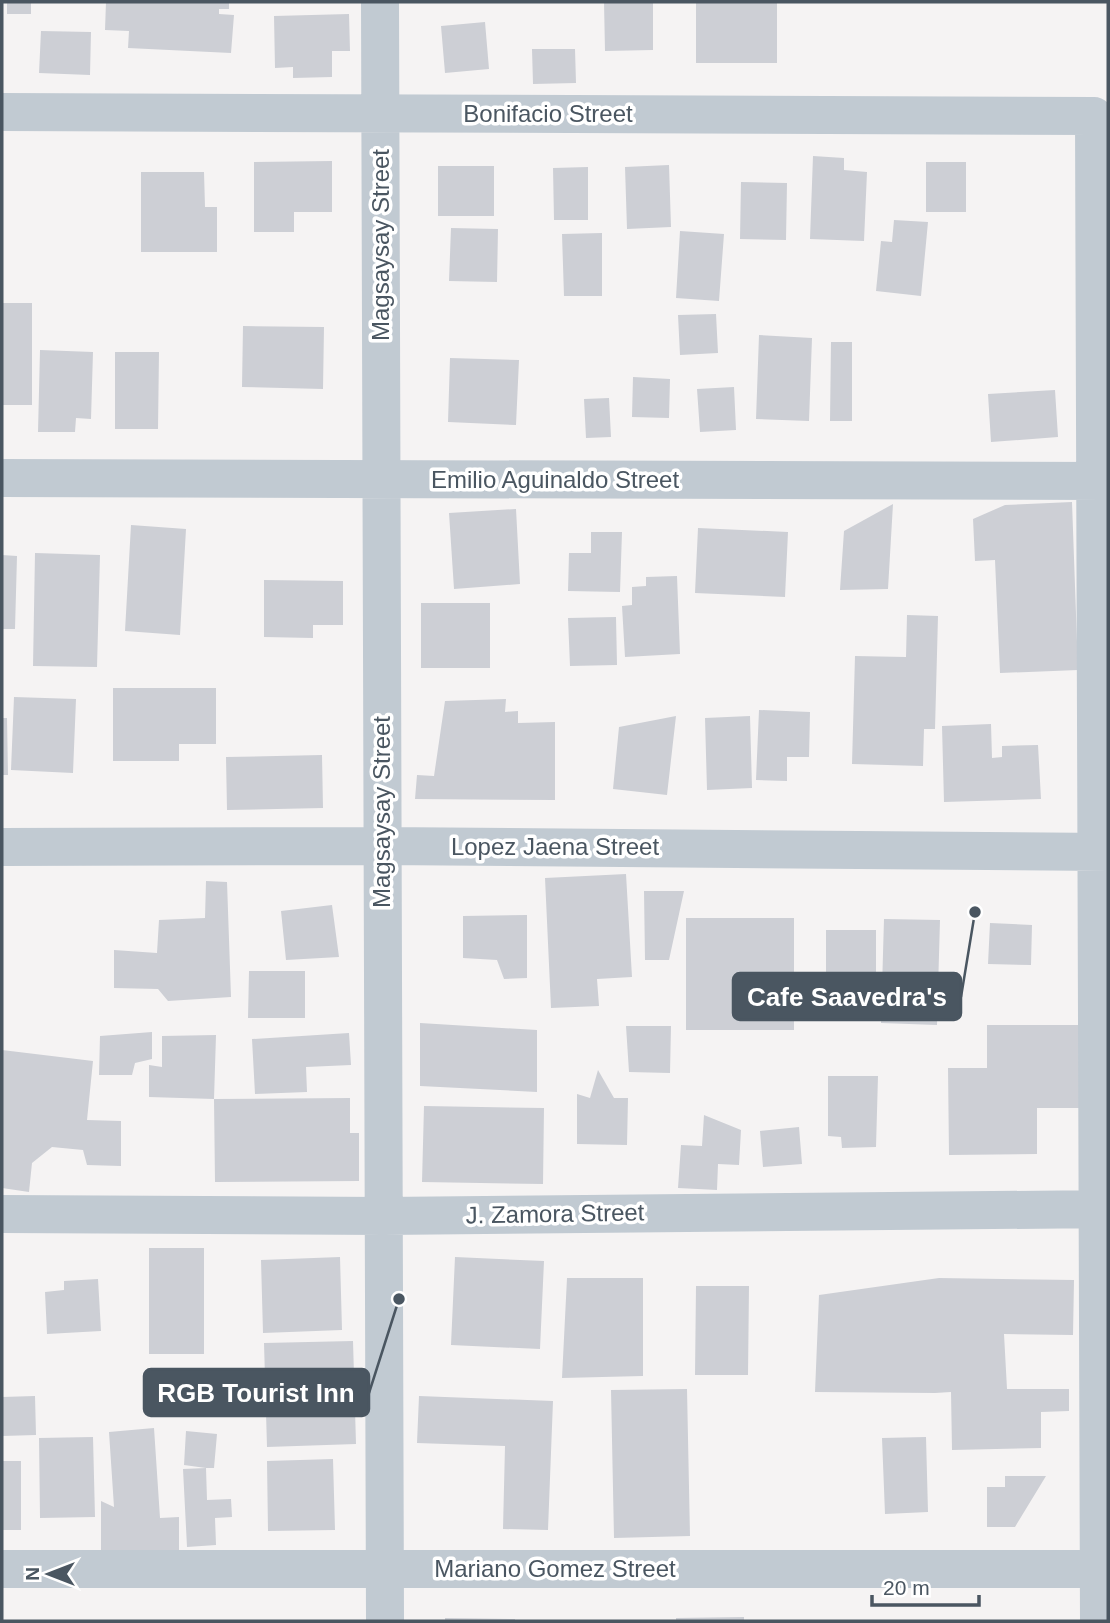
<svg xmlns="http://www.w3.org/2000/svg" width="1110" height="1623" viewBox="0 0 1110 1623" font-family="Helvetica,sans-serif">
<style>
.building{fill:#cdcfd5}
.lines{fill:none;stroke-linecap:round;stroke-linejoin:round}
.minor{stroke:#c1cad2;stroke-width:38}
.labels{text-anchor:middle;stroke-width:7;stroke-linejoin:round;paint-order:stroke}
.street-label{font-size:24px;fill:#4a5661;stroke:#fff}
.leader{fill:none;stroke:#4a5661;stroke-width:2.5}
.callout-dot{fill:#4a5661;stroke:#fff;stroke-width:2.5}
.callout{fill:#4a5661;stroke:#4a5661;stroke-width:2.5}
.callout-label{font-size:26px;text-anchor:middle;font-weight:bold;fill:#fff}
</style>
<rect width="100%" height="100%" fill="#f5f3f3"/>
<path class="building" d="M 7,2 L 31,2 L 31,14 L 7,14 Z
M 106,2 L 229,2 L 229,9 L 219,9 L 219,14 L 234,15 L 231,53 L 128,48 L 129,31 L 105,30 Z
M 604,2 L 653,2 L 653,50 L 605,51 Z
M 696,2 L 777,2 L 777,63 L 696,63 Z
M 349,14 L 350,51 L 332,51 L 332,77 L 293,78 L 293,67 L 275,68 L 274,16 Z
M 485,22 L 489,69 L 445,73 L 441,26 Z
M 41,31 L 91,32 L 90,75 L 39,73 Z
M 532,49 L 575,49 L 576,83 L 533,84 Z
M 813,156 L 844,158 L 844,170 L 867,172 L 864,241 L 810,239 Z
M 332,161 L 332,212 L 294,212 L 294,232 L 254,232 L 254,162 Z
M 926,162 L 966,162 L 966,212 L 926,212 Z
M 669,165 L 671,227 L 627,229 L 625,167 Z
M 438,166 L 494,166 L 494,216 L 438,216 Z
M 588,167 L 588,220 L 554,220 L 553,168 Z
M 141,172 L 204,172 L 205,207 L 217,207 L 217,252 L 141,252 Z
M 741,182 L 787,183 L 786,240 L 740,239 Z
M 894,220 L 928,222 L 921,296 L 876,291 L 881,241 L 892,242 Z
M 451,228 L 498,229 L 497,282 L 449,281 Z
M 680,231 L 724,234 L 719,301 L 676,298 Z
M 602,233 L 602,296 L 564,296 L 562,234 Z
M 2,303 L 32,303 L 32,405 L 2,405 Z
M 716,314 L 718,353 L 680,355 L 678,315 Z
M 243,326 L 324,327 L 323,389 L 242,387 Z
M 759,335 L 812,338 L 809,421 L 756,419 Z
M 831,342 L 852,342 L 852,421 L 830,421 Z
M 40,350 L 93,352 L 91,419 L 76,418 L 75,432 L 38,432 Z
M 115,352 L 159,352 L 158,429 L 115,429 Z
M 450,358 L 519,360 L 516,425 L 448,422 Z
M 633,377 L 670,379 L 669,418 L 632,417 Z
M 734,387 L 736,430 L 700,432 L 697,389 Z
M 1055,390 L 1058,437 L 991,442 L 988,394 Z
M 609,398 L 611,437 L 586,438 L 584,399 Z
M 1072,502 L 1078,670 L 1000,673 L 995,560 L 975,561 L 973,519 L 1005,505 Z
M 893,504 L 888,589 L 840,590 L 844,531 Z
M 516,509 L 520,584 L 454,589 L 449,513 Z
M 131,525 L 186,529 L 180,635 L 125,631 Z
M 698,528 L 788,532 L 785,597 L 695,593 Z
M 591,532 L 622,532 L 620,592 L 568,591 L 569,553 L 591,553 Z
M 35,553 L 100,555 L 97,667 L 33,666 Z
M 2,555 L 17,556 L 15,629 L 2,629 Z
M 677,576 L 680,654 L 625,657 L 622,606 L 632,605 L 632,587 L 646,586 L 646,577 Z
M 264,580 L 343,581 L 343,625 L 313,625 L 313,638 L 264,637 Z
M 421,603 L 490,603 L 490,668 L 421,668 Z
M 907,615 L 938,616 L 935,729 L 924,729 L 923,766 L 852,764 L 855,656 L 906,657 Z
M 616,617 L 617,665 L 570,666 L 568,618 Z
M 113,688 L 216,688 L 216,744 L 179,744 L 179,761 L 113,761 Z
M 14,697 L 76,699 L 73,773 L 11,770 Z
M 506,699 L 505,712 L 518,711 L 518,723 L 555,722 L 555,800 L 415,799 L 417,775 L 434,776 L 445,701 Z
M 759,710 L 810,712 L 809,757 L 787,757 L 787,781 L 756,780 Z
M 676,716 L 667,795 L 613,789 L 619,727 Z
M 750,716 L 752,788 L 707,790 L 705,718 Z
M 2,718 L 7,718 L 8,775 L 2,775 Z
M 991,724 L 992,758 L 1002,757 L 1002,746 L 1038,745 L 1041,799 L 944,802 L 942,726 Z
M 322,755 L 323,808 L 227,810 L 226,757 Z
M 626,874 L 632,977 L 597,979 L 599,1006 L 551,1008 L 545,878 Z
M 206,881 L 227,882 L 231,997 L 168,1001 L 158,989 L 114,988 L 114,950 L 157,953 L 159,920 L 205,918 Z
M 644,891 L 684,891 L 669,960 L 645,960 Z
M 332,905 L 339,957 L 286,960 L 281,911 Z
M 527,915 L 527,978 L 504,979 L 497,960 L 463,958 L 463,916 Z
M 686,918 L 794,918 L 794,1030 L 686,1030 Z
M 884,919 L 940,920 L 937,1025 L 881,1023 Z
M 990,923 L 1032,925 L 1031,965 L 988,964 Z
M 826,930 L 876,930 L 876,1000 L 826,1000 Z
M 249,971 L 305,971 L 305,1018 L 248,1018 Z
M 420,1023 L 537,1030 L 537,1092 L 420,1086 Z
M 987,1025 L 1079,1025 L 1079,1108 L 1037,1108 L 1037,1154 L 949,1155 L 948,1068 L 987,1068 Z
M 626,1026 L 671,1026 L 670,1073 L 629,1072 Z
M 152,1032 L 152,1059 L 135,1063 L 132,1075 L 99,1075 L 100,1036 Z
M 349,1033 L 351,1065 L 306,1067 L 307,1092 L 255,1094 L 252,1039 Z
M 216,1035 L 214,1099 L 149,1097 L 149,1065 L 162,1067 L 162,1036 Z
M 2,1050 L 93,1061 L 87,1120 L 121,1121 L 121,1166 L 87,1165 L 83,1150 L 52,1147 L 32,1163 L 29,1192 L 2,1188 Z
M 598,1070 L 614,1098 L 628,1098 L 627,1145 L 577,1144 L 577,1094 L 590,1098 Z
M 828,1076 L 878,1076 L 876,1147 L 842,1148 L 841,1137 L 828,1136 Z
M 350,1098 L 350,1133 L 359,1133 L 359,1181 L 215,1182 L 214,1099 Z
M 424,1106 L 544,1108 L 543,1184 L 422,1182 Z
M 704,1115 L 741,1130 L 739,1165 L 718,1164 L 717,1190 L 678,1188 L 681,1145 L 702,1146 Z
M 799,1127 L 802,1164 L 763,1167 L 760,1131 Z
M 149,1248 L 204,1248 L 204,1354 L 149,1354 Z
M 340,1257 L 342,1330 L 263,1333 L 261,1260 Z
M 455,1257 L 544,1261 L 540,1349 L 451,1345 Z
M 567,1278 L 643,1278 L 643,1376 L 562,1378 Z
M 939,1278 L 1074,1280 L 1073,1335 L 1004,1334 L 1007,1389 L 1069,1389 L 1069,1411 L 1041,1412 L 1041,1448 L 952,1450 L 951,1392 L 935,1393 L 815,1392 L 819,1295 Z
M 98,1279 L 101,1331 L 47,1334 L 45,1292 L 64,1290 L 64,1281 Z
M 696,1286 L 749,1286 L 748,1375 L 695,1375 Z
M 353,1341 L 356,1444 L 267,1447 L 264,1343 Z
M 687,1389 L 690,1536 L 614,1538 L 611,1390 Z
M 35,1396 L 36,1435 L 2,1436 L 2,1397 Z
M 419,1396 L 553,1401 L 548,1530 L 503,1529 L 505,1446 L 417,1443 Z
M 154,1428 L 160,1518 L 179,1517 L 179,1554 L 101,1553 L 101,1501 L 114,1507 L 109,1432 Z
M 186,1431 L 217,1434 L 214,1468 L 206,1468 L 207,1500 L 231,1499 L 232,1517 L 215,1518 L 216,1545 L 187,1547 L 183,1469 L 206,1468 L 184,1465 Z
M 93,1437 L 95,1517 L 40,1518 L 39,1438 Z
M 926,1437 L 928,1512 L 885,1514 L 882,1438 Z
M 333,1459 L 335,1530 L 268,1531 L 267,1461 Z
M 2,1461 L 21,1461 L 21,1530 L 2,1530 Z
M 1005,1476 L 1046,1476 L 1015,1527 L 987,1527 L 987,1487 L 1005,1487 Z
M 744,1617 L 744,1621 L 676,1621 L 676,1618 Z
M 445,1618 L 515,1619 L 515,1621 L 445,1621 Z"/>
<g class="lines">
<path class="minor" d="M 380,2 L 385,1621
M 2,112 L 1094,116 L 1099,1621
M 2,478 L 1108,481
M 2,847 L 383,846 L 1108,852
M 2,1214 L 384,1216 L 1108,1209
M 2,1569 L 1108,1569"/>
</g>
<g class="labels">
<g class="street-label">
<text x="548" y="122">Bonifacio Street</text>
<text transform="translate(381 245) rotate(-90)" y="8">Magsaysay Street</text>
<text x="555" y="488">Emilio Aguinaldo Street</text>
<text transform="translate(382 812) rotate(-90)" y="8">Magsaysay Street</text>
<text x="555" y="855">Lopez Jaena Street</text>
<text transform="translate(555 1214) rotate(-1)" y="8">J. Zamora Street</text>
<text x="555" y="1577">Mariano Gomez Street</text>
</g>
</g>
<path class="leader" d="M975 912L961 997M399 1299L369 1393"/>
<g class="callout-dot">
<circle cx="975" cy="912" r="7"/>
<circle cx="399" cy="1299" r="7"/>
</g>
<g class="callout">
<rect x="733" y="973" width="228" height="47" rx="7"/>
<rect x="144" y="1369" width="225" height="47" rx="7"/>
</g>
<g class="callout-label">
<text x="847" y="1006">Cafe Saavedra's</text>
<text x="256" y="1402">RGB Tourist Inn</text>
</g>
<rect width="1110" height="1623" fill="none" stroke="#4a5661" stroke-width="7"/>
<g transform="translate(49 1574) rotate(270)" stroke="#ffffff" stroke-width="5" paint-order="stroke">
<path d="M0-5L12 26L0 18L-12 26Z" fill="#4a5661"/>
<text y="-10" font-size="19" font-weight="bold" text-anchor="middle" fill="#4a5661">N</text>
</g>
<path d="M872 1595v10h107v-10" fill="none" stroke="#4a5661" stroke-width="3.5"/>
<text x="883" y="1595" font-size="21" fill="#4a5661" stroke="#ffffff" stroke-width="5" paint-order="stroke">20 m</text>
</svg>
